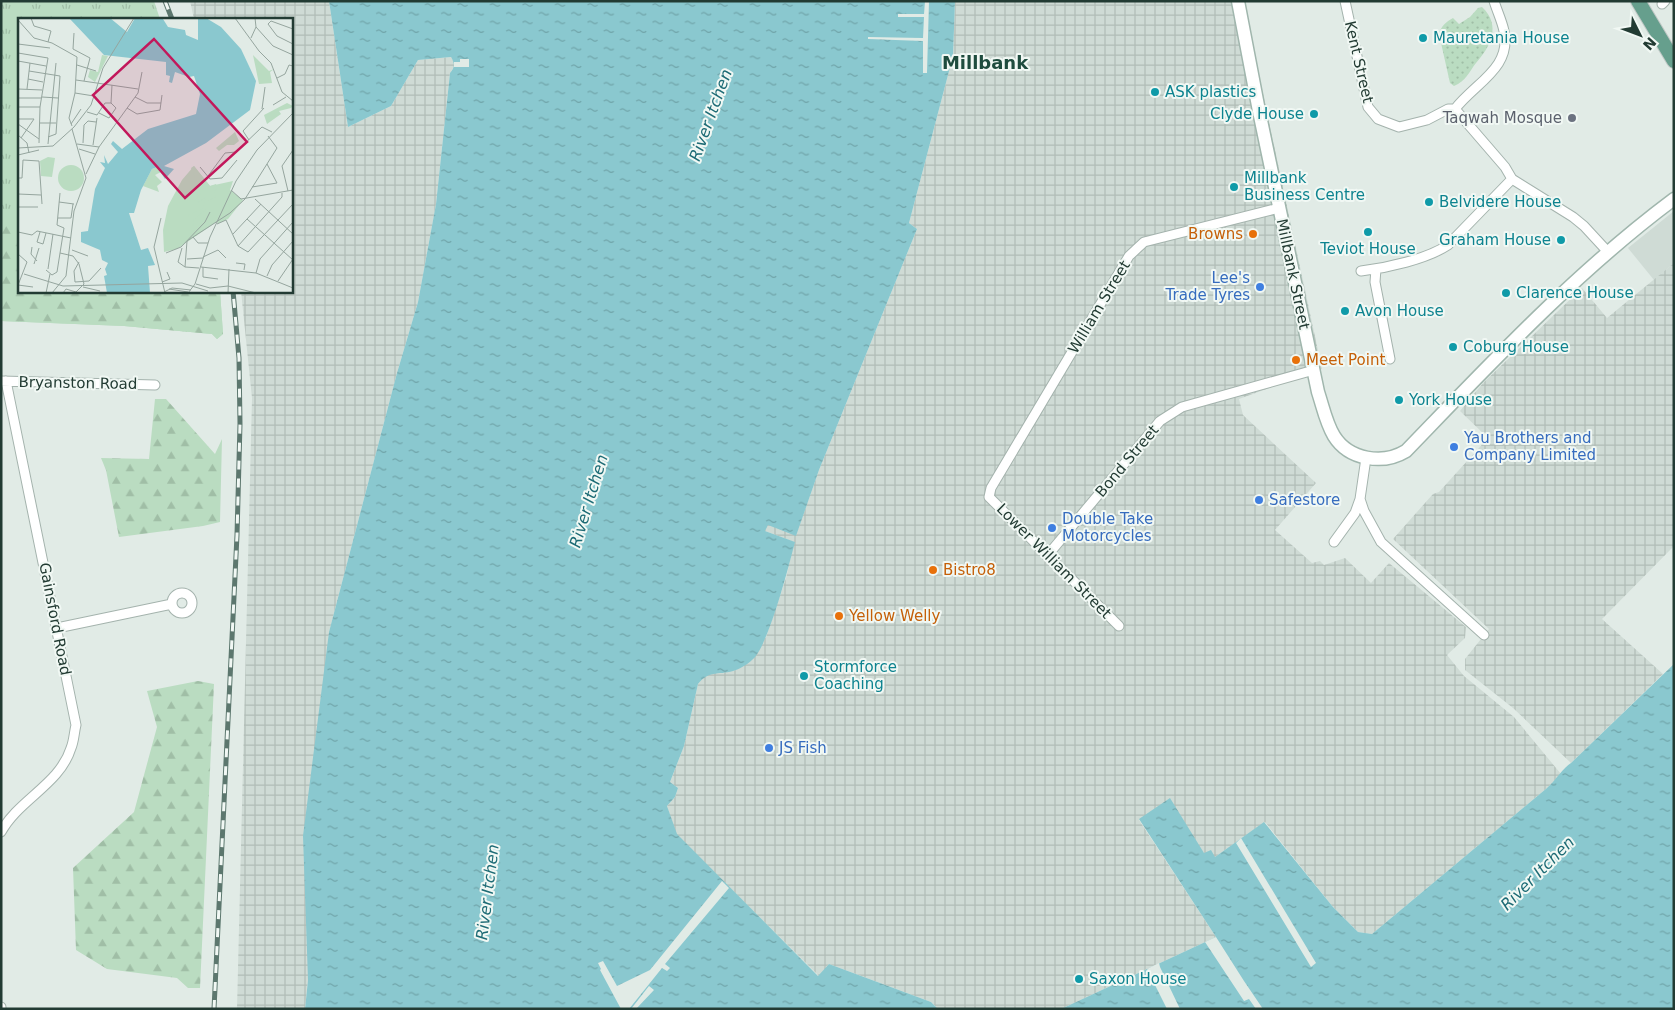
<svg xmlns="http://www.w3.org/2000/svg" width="1675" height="1010" viewBox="0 0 1675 1010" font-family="'DejaVu Sans',sans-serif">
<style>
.built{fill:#cfdbd5}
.industrial{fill:url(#industrial-grid)}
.grass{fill:url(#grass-tufts)}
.forest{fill:url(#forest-firs)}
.park{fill:url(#park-dots)}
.water{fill:url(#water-ripples)}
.pier{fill:#e1ebe6}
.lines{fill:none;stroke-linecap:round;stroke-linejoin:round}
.street-casing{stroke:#a4b3ad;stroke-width:11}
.secondary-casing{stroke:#a0b6ad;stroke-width:15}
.primary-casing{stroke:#c1c8c6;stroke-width:16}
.street{stroke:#fff;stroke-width:9}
.secondary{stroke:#fff;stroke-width:12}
.primary{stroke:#669f8d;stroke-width:14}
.rail-casing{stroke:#5c776e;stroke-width:5}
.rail{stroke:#f1f8f4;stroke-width:3;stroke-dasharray:9;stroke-linecap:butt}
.culture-dot{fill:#0f9aa8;stroke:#f1f8f4;stroke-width:2}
.worship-dot{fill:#6b7280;stroke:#f1f8f4;stroke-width:2}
.food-dot{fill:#e8710a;stroke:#f1f8f4;stroke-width:2}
.shop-dot{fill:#3f7fe0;stroke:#f1f8f4;stroke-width:2}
.labels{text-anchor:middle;stroke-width:4;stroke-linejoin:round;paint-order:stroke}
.culture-label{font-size:15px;fill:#0d838f;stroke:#f1f8f4;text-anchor:start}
.street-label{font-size:15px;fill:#223b33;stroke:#f1f8f4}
.worship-label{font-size:15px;fill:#5b616d;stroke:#f1f8f4;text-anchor:end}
.food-label{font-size:15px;fill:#c56008;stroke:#f1f8f4;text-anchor:start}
.shop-label{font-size:15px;fill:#366cbe;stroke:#f1f8f4;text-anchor:start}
.water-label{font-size:16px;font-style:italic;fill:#1d6b75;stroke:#f1f8f4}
.quarter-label{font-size:18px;font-weight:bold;fill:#1e4c3e;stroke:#f1f8f4}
.inset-road{fill:none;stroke:#95a59e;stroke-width:1}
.view{fill:#c2185b;fill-opacity:0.15;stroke:#c2185b;stroke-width:2.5}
.inset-edge{fill:none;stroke:#223b33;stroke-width:2.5}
</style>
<defs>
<pattern id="industrial-grid" width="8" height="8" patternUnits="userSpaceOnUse" patternTransform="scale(1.25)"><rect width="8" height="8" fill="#cfdbd5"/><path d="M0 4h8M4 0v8" fill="none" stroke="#b1bdb7"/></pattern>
<pattern id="grass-tufts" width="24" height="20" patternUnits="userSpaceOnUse" patternTransform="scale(1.25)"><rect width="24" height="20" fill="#badcc1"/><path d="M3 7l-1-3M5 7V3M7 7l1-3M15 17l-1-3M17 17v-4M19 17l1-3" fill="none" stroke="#a0bea6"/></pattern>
<pattern id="forest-firs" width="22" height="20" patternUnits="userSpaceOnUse" patternTransform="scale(1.25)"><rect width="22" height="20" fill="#badcc1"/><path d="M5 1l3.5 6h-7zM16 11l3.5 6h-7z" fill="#a0bea6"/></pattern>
<pattern id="park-dots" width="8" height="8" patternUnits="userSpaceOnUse" patternTransform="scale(1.25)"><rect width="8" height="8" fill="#badcc1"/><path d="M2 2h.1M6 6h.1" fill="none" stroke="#a0bea6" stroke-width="1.8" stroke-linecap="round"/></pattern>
<pattern id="water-ripples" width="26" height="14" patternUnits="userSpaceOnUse" patternTransform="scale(1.25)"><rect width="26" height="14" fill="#8ac8cf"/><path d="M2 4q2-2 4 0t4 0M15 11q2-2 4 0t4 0" fill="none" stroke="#70a4a9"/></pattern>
</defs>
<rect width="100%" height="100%" fill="#e1ebe6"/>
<path class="built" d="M 1674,211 L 1674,263 L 1654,280 L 1628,248 Z"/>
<path class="industrial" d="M 190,1 L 329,1 L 348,127 L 391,106 L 418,60 L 451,57 L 454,62 L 454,67 L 450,73 L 436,204 L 418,302 L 397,373 L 329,632 L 308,935 L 308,980 L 305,1009 L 237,1009 L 252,398 L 241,291 L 291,291 L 291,19 L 194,19 Z
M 955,1 L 1243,1 L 1322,369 L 1239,399 L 1243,415 L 1316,483 L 1275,530 L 1312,563 L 1320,561 L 1324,565 L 1345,558 L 1371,583 L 1389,563 L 1466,627 L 1465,638 L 1447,655 L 1464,676 L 1514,717 L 1561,774 L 1547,788 L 1372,934 L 1358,932 L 1333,907 L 1265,822 L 1215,857 L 1204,854 L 1170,799 L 1139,820 L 1216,937 L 1061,1009 L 938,1009 L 931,1002 L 829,964 L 819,976 L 676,834 L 667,806 L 675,797 L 678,788 L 670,782 L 684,746 L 698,684 L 704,677 L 709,674 L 736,670 L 766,637 L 786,578 L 794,542 L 765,531 L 767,524 L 796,535 L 819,470 L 917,229 L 909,223 L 953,56 Z
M 1674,263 L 1674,546 L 1602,619 L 1663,674 L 1571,763 L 1513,708 L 1465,670 L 1465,659 L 1489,629 L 1393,539 L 1433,494 L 1439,492 L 1488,438 L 1460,411 L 1483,383 L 1582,288 L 1607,318 Z"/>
<path class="grass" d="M 1,1 L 154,1 L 160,19 L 19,19 L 19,291 L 220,291 L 223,334 L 217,339 L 212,334 L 124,326 L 1,321 Z"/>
<path class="forest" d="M 1,222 L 19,232 L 19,291 L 220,291 L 223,334 L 217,339 L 212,334 L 124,326 L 1,321 Z
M 155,399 L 166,399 L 215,454 L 222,439 L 220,522 L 203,526 L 119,537 L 106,470 L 101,458 L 149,459 Z
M 198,681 L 214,684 L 200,988 L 188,988 L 177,978 L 107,969 L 76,950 L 73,868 L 134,812 L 157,727 L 147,691 Z"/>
<path class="park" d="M 1482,7 C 1502,26 1490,47 1476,63 C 1469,72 1466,81 1454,86 L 1450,83 L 1439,34 C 1441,26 1446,22 1453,18 L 1459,24 L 1470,17 L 1478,8 Z"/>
<path class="water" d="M 329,1 L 955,1 L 953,56 L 909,223 L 917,229 L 819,470 L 796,536 L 768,525 L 765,531 L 795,542 C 789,565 768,648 752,660 C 748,664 741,668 736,670 C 720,676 710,669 698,684 L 684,746 L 670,782 L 678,788 L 675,797 L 667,806 L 677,834 L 818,976 L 829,964 L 931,1002 L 938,1009 L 305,1009 L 308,980 L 303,836 L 329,632 L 397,373 L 418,302 L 436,204 L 450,73 C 455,67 455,64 451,57 L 418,60 L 391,106 L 348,127 Z
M 1674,664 L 1674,1009 L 1061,1009 L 1216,937 L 1139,819 L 1170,798 L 1204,853 L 1211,850 L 1215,857 L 1264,822 L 1333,907 L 1358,932 L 1372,934 L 1547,788 C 1554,782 1564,767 1571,763 Z"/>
<path class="pier" d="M 925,1 L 929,1 L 927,73 L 923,73 L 923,41 L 868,39 L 868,37 L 923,38 L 924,17 L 898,17 L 898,14 L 924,14 Z
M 460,59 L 469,59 L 469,67 L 454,67 L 454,62 L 460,62 Z
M 1241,838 L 1316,963 L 1311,967 L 1236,843 Z
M 722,881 L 729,888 L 665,964 L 670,968 L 667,971 L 662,968 L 629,1009 L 621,1009 L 600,970 L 601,969 L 598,963 L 603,961 L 617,986 L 650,970 Z
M 1216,937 L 1244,981 L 1263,1009 L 1256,1009 L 1249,999 L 1244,1001 L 1205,942 Z
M 1159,963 L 1160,967 L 1180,1009 L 1167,1009 L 1147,969 Z
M 649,986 L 654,990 L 636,1009 L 631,1009 Z"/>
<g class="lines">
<g class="street-casing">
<path id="street" d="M 1345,1 L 1368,107 L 1378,119 L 1399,127 L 1427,120 L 1448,109 L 1455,109 C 1475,83 1512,68 1504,31 C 1502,21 1497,11 1494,1
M 1662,4 L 1665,1
M 1455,109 L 1505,167 L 1512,179 L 1573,217 L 1584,226 L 1608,252
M 1376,269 L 1375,282 L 1390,359
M 1361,271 C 1387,268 1427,259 1448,245 L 1512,179
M 1,381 L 155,385
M 1366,458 L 1360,499 L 1364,511 L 1381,542 L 1484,635
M 1334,542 L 1355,513 L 1360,499
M 1047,556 L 1160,421 L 1182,407 L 1314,370
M172 603a10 10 0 1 1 20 0a10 10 0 1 1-20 0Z
M 1119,626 L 989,497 L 991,488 L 1129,256 L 1144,242 L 1279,208
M 57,628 L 172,604
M 1,832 C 18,800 60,784 71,748 C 74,741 74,733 76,725 L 6,381
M 1,1007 L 1,1009"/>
</g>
<g class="secondary-casing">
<path id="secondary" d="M 1238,1 L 1259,111 L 1318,392 C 1323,407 1326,423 1334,436 C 1349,460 1383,465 1406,451 C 1491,363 1576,272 1674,199"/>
</g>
<g class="primary-casing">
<path id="primary" d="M 1638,1 L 1674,61"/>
</g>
<use href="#street" class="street"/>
<use href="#secondary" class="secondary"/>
<use href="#primary" class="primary"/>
<g class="rail-casing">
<path id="rail" d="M 165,1 L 172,19
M 214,1009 L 237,535 L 240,424 L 239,358 L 233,291"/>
</g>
<use href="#rail" class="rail"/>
</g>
<g class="culture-dot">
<circle cx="1423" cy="38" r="5"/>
<circle cx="1155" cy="92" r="5"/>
<circle cx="1314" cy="114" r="5"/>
<circle cx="1234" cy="187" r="5"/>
<circle cx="1429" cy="202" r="5"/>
<circle cx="1368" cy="232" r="5"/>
<circle cx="1561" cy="240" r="5"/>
<circle cx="1506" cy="293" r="5"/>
<circle cx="1345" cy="311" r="5"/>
<circle cx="1453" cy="347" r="5"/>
<circle cx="1399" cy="400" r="5"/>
<circle cx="804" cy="676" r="5"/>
<circle cx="1079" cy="979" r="5"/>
</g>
<circle class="worship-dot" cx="1572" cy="118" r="5"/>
<g class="food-dot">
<circle cx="1253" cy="234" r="5"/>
<circle cx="1296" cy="360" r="5"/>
<circle cx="933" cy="570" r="5"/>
<circle cx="839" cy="616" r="5"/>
</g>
<g class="shop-dot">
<circle cx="1260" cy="287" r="5"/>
<circle cx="1454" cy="447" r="5"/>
<circle cx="1259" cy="500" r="5"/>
<circle cx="1052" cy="528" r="5"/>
<circle cx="769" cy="748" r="5"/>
</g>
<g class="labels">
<g class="culture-label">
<text x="1433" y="43">Mauretania House</text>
<text x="1165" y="97">ASK plastics</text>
<text x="1304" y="119" text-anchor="end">Clyde House</text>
<text x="1244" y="183">Millbank<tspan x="1244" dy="17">Business Centre</tspan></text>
<text x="1439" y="207">Belvidere House</text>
<text x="1551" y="245" text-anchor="end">Graham House</text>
<text x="1368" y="254" text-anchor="middle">Teviot House</text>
<text x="1516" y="298">Clarence House</text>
<text x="1355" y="316">Avon House</text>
<text x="1463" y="352">Coburg House</text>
<text x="1409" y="405">York House</text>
<text x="814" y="672">Stormforce<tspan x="814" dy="17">Coaching</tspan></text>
<text x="1089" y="984">Saxon House</text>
</g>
<g class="street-label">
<text transform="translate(1359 62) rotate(77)" y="5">Kent Street</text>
<text transform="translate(1293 274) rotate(78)" y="5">Millbank Street</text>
<text transform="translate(1099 307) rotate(-59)" y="5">William Street</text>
<text transform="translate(78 383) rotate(1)" y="5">Bryanston Road</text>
<text transform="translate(1127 461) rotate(-50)" y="5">Bond Street</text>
<text transform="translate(1054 561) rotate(45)" y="5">Lower William Street</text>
<text transform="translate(55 619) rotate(79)" y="5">Gainsford Road</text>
</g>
<g class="worship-label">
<text x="1562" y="123">Taqwah Mosque</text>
</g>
<g class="food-label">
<text x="1243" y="239" text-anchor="end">Browns</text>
<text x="1306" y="365">Meet Point</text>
<text x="943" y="575">Bistro8</text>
<text x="849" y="621">Yellow Welly</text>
</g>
<g class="shop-label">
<text x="1250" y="283" text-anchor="end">Lee's<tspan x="1250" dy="17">Trade Tyres</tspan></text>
<text x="1464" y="443">Yau Brothers and<tspan x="1464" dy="17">Company Limited</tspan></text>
<text x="1269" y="505">Safestore</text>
<text x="1062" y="524">Double Take<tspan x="1062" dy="17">Motorcycles</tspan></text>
<text x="779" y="753">JS Fish</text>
</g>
<g class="water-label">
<text transform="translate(710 115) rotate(-70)" y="6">River Itchen</text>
<text transform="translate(588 501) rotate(-73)" y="6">River Itchen</text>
<text transform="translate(1537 873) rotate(-45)" y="6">River Itchen</text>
<text transform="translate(487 892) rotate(-83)" y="6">River Itchen</text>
</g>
<g class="quarter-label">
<text x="985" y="69">Millbank</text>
</g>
</g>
<g transform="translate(18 18)">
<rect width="275" height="275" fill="#e1ebe6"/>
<path d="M 176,148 L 192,168 L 215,163 L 212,172 L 225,182 L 210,201 L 199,206 L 200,203 L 159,231 L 146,234 L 145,212 L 150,188 L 164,162 ZM 139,149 L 143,154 L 137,157 L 144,164 L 139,168 L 141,174 L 125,168 L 134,151 Z" fill="#badcc1"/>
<path d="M 269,85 L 275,88 L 273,90 L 261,93 L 263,96 L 249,106 L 246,97 ZM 217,114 L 221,123 L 216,127 L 209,127 L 201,133 L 198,130 ZM 176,148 L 192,168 L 198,166 L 199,170 L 196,174 L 198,179 L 189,183 L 189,191 L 176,201 L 175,208 L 170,197 L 184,191 L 188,179 L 179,185 L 183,175 L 176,183 L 182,171 L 173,150 Z" fill="#badcc1"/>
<path d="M 84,37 L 90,38 L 77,64 L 70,59 L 72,52 L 80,54 ZM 30,139 L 37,140 L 34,159 L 23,158 L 22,143 Z" fill="#badcc1"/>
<path d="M 235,37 L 251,53 L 256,51 L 252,54 L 254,65 L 241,66 ZM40 160a13 13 0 1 1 26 0a13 13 0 1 1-26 0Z" fill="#badcc1"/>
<path d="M 92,0 L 109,14 L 117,0 L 145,1 L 150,9 L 167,12 L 168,17 L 180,22 L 180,0 L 188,0 L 203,9 L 223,31 L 238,63 L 232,92 L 188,125 L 146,148 L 156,151 L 147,161 L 139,149 L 134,151 L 123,172 L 116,195 L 111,195 L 123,232 L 130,230 L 137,247 L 130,248 L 132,275 L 89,275 L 86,258 L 89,257 L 87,251 L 90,245 L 84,242 L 82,232 L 63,224 L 63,214 L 70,213 L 77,171 L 87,150 L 82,144 L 87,145 L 86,137 L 90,146 L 100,134 L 93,126 L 95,123 L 104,131 L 130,111 L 178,96 L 182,76 L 176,58 L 171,59 L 157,54 L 154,65 L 151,64 L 152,58 L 148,57 L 148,44 L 86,37 L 52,1 Z" fill="#8ac8cf"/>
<path class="inset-road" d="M 13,0 L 16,8 L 33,13 L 30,24M 217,0 L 241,33 L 253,45 L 264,74 L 275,83M 0,2 L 16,20 L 34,25 L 59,39M 238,9 L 255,28 L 275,37M 275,11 L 253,3 L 250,6 L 259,18 L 275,26M 56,15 L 55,31 L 72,40 L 66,63M 233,20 L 238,9 L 237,0M 0,26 L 32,30M 0,35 L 30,40 L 22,89 L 21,125M 0,43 L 28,48M 59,47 L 78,53M 11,53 L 42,58 L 38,116 L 30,119M 259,60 L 267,56 L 271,47 L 275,48M 10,61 L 25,64M 58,62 L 120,71M 0,71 L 24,72M 9,71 L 12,45M 57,75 L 76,78M 24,79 L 40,80M 117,79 L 129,85 L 143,85M 0,80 L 23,80M 93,85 L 94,67M 255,87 L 268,79M 0,89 L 22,89M 109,90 L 119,96 L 142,92 L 144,77M 244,91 L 247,69M 69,94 L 79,97 L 87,85 L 93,85M 81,95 L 91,100 L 98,90 L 93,85M 0,101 L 16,101M 22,105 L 38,105M 0,106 L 21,121M 53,106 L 63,91M 54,108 L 51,100 L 57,75 L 59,39M 0,117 L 9,125 L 11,135M 3,120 L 16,101M 231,122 L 225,113 L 246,90M 65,125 L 66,107 L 70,103 L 78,104M 30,126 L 38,45M 59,126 L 81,129M 75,127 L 79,100M 0,130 L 35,128 L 56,109 L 73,87 L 85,50 L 116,0M 61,131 L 77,136M 0,137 L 21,132M 182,149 L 192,161 L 204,160 L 219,142M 68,156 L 81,129 L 120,75 L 124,54M 190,158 L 207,135 L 218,134 L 244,109 L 254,114M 0,160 L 4,160 L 5,142 L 21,143 L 24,186M 234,169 L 259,165 L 249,146M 213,172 L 223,181 L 275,172M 270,173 L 264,148 L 275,132M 0,176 L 23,177M 237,181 L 275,216M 41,184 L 56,186M 0,189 L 20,189M 40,200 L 53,200 L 55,186M 143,200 L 136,229 L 147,275M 229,201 L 275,242M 199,206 L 208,202 L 220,228 L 230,234 L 275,186M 0,214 L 14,217 L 19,213 L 53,220M 22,214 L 19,224 L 25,226 L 28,215M 215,216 L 243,186M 175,219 L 180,225 L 190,225M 169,223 L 212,195 L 227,181 L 259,130 L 250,118M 169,223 L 167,249 L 181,250M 220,228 L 264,179 L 264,175M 14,229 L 13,236 L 19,243M 164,230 L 160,244 L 167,249M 54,232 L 70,238M 42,235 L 55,238 L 61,246 L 66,266 L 57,275M 148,235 L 163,229 L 187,204 L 192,194M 0,236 L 9,244 L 0,267M 185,239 L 200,232 L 208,240M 169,241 L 185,240M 61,244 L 56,253 L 57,264 L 71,263 L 83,250M 218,245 L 227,246 L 226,252M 16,246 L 21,230M 183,249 L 238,255 L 275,270M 185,249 L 185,259 L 200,261M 30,251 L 35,216M 28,252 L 34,257 L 39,254 L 46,210 L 39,207 L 42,175M 238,255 L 242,241 L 275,204M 6,256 L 45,268 L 164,265 L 190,273M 249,258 L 254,247 L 275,223M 260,263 L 275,241M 144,264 L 152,261 L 149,254M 178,266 L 192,270 L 210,268M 0,267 L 15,269M 210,268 L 238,275M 65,269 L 82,273M 151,271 L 170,274M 146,274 L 154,270 L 173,272M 28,275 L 32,256M 34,275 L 48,258 L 56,193 L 68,160 L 54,111M 45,275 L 48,271 L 58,274M 170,275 L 177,266 L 192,219 L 218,163 L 239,132 L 275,95M 210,275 L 211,251"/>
<path class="view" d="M 136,21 L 229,124 L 167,180 L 75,77 Z"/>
<rect width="275" height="275" class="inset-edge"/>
</g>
<rect width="1675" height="1010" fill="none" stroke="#223b33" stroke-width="5"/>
<g transform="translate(1640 35) rotate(132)" stroke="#f1f8f4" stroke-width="4" paint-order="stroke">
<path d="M0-4L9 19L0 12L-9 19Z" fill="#223b33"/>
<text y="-8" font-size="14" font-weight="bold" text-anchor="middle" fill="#223b33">N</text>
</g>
</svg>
